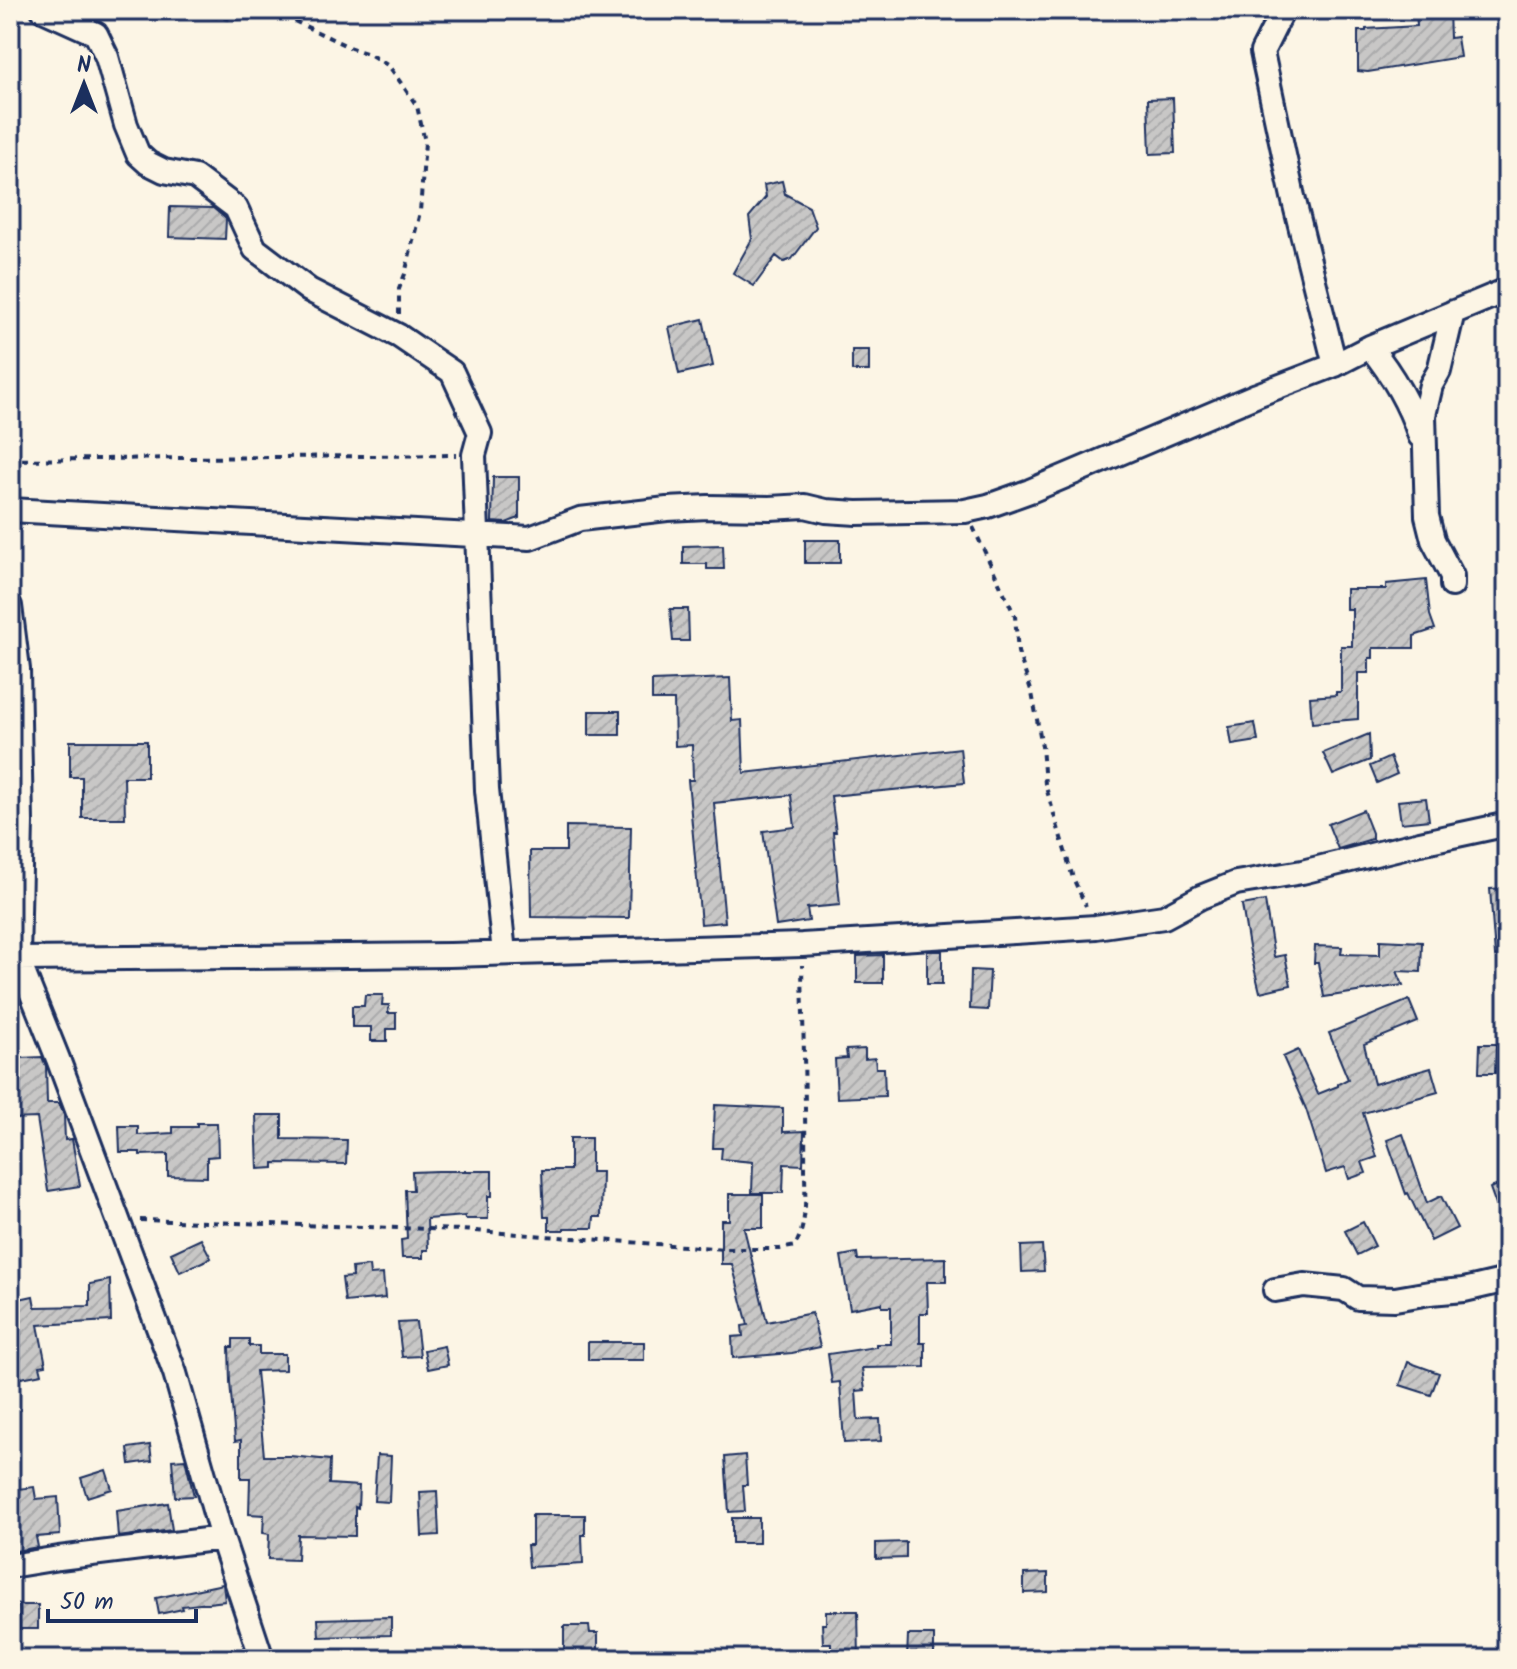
<svg xmlns="http://www.w3.org/2000/svg" width="1517" height="1669" viewBox="0 0 1517 1669" font-family="Kalam,sans-serif">
<style>
.building{fill:url(#building-hatch);stroke:#1b2f5e;stroke-width:2}
.lines{fill:none;stroke-linecap:round;stroke-linejoin:round}
.minor-casing{stroke:#1b2f5e;stroke-width:28}
.path{stroke:#1b2f5e;stroke-width:4;stroke-dasharray:6 6;stroke-linecap:butt}
.minor{stroke:#fcf5e5;stroke-width:22}
</style>
<defs>
<pattern id="building-hatch" width="6" height="6" patternUnits="userSpaceOnUse" patternTransform="scale(2)"><rect width="6" height="6" fill="#c8c7c6"/><path d="M-1 1l2-2M0 6l6-6M5 7l2-2" fill="none" stroke="#ababac"/></pattern>
</defs>
<rect width="100%" height="100%" fill="#fcf5e5"/>
<filter id="ink" filterUnits="userSpaceOnUse"><feTurbulence type="fractalNoise" baseFrequency=".0125" numOctaves="2"/><feDisplacementMap in="SourceGraphic" scale="16" xChannelSelector="R" yChannelSelector="G"/><feConvolveMatrix kernelMatrix="1 2 1 2 8 2 1 2 1" color-interpolation-filters="sRGB"/></filter>
<g filter="url(#ink)">
<path class="building" d="M 1416,10 L 1449,10 L 1450,38 L 1457,37 L 1460,57 L 1368,72 L 1358,71 L 1358,31 L 1366,31 L 1366,29 L 1417,26 Z
M 1173,98 L 1175,153 L 1150,154 L 1148,99 Z
M 782,181 L 785,194 L 809,207 L 816,227 L 792,259 L 784,262 L 776,256 L 754,286 L 733,273 L 752,239 L 749,217 L 766,197 L 764,185 Z
M 170,207 L 213,208 L 226,219 L 225,239 L 169,237 Z
M 703,319 L 713,366 L 679,374 L 669,327 Z
M 852,350 L 869,350 L 869,371 L 852,371 Z
M 493,477 L 519,477 L 519,518 L 506,523 L 492,522 Z
M 805,540 L 840,540 L 840,563 L 805,563 Z
M 723,545 L 724,569 L 707,569 L 707,564 L 683,564 L 683,546 Z
M 1426,580 L 1430,615 L 1435,629 L 1414,636 L 1414,648 L 1373,648 L 1373,658 L 1369,658 L 1369,673 L 1358,673 L 1358,719 L 1312,723 L 1310,697 L 1336,695 L 1336,692 L 1341,692 L 1341,646 L 1352,646 L 1352,609 L 1346,609 L 1346,589 L 1386,589 L 1386,584 Z
M 670,609 L 688,609 L 689,641 L 673,641 Z
M 730,678 L 732,721 L 742,720 L 744,773 L 960,748 L 964,783 L 831,796 L 836,832 L 833,832 L 840,905 L 807,908 L 809,921 L 776,926 L 763,831 L 795,827 L 791,795 L 714,803 L 725,922 L 701,924 L 688,780 L 693,780 L 692,745 L 675,746 L 674,700 L 652,700 L 652,681 Z
M 589,711 L 620,711 L 620,735 L 589,735 Z
M 1255,723 L 1258,741 L 1232,745 L 1229,727 Z
M 1369,734 L 1370,760 L 1333,775 L 1323,753 Z
M 70,741 L 147,741 L 147,777 L 124,777 L 125,818 L 82,818 L 82,777 L 70,777 Z
M 1390,757 L 1397,774 L 1377,783 L 1370,766 Z
M 1426,798 L 1429,820 L 1401,823 L 1398,801 Z
M 1363,810 L 1372,833 L 1372,839 L 1338,849 L 1328,824 Z
M 566,826 L 631,827 L 629,918 L 531,917 L 530,851 L 566,851 Z
M 1507,888 L 1507,956 L 1495,956 L 1490,889 Z
M 1265,901 L 1274,957 L 1285,955 L 1291,985 L 1260,992 L 1249,947 L 1242,905 Z
M 1380,940 L 1422,942 L 1421,972 L 1397,971 L 1403,985 L 1324,997 L 1318,963 L 1314,963 L 1315,946 L 1342,947 L 1341,954 L 1380,955 Z
M 927,951 L 942,951 L 942,984 L 927,984 Z
M 883,955 L 883,983 L 857,983 L 857,956 Z
M 971,970 L 990,971 L 988,1010 L 970,1009 Z
M 365,995 L 383,995 L 382,1005 L 389,1005 L 388,1013 L 396,1013 L 396,1029 L 387,1029 L 387,1041 L 371,1041 L 371,1027 L 352,1027 L 352,1006 L 364,1006 Z
M 1409,1000 L 1418,1022 L 1364,1044 L 1374,1084 L 1431,1068 L 1438,1092 L 1363,1113 L 1377,1157 L 1362,1162 L 1366,1173 L 1349,1179 L 1345,1167 L 1326,1173 L 1306,1109 L 1283,1057 L 1298,1050 L 1318,1094 L 1338,1086 L 1338,1084 L 1348,1079 L 1329,1033 Z
M 1480,1044 L 1496,1044 L 1495,1073 L 1479,1073 Z
M 865,1049 L 865,1059 L 875,1058 L 876,1068 L 884,1068 L 885,1096 L 837,1098 L 835,1059 L 847,1058 L 846,1050 Z
M 42,1057 L 46,1066 L 47,1103 L 59,1103 L 64,1115 L 65,1140 L 72,1139 L 80,1186 L 48,1191 L 37,1118 L 10,1119 L 10,1080 L 15,1080 L 14,1068 L 21,1068 L 21,1058 Z
M 715,1105 L 783,1108 L 783,1132 L 804,1131 L 803,1165 L 784,1164 L 783,1193 L 752,1193 L 753,1162 L 721,1159 L 722,1148 L 713,1148 Z
M 256,1115 L 282,1115 L 282,1139 L 347,1140 L 346,1164 L 274,1163 L 274,1168 L 258,1169 Z
M 197,1123 L 217,1123 L 218,1156 L 207,1157 L 207,1177 L 168,1176 L 168,1154 L 140,1155 L 140,1152 L 120,1152 L 119,1126 L 138,1126 L 138,1135 L 173,1133 L 173,1127 L 197,1127 Z
M 1403,1134 L 1427,1203 L 1441,1196 L 1457,1228 L 1431,1241 L 1408,1193 L 1406,1194 L 1387,1140 Z
M 570,1138 L 591,1138 L 591,1172 L 602,1172 L 601,1217 L 594,1217 L 593,1228 L 564,1228 L 564,1230 L 549,1230 L 549,1217 L 544,1217 L 542,1170 L 570,1170 Z
M 438,1171 L 492,1171 L 492,1196 L 488,1196 L 488,1219 L 465,1219 L 465,1216 L 427,1219 L 428,1250 L 423,1250 L 423,1258 L 402,1258 L 401,1240 L 407,1239 L 405,1190 L 413,1190 L 412,1172 Z
M 1507,1182 L 1507,1230 L 1505,1230 L 1490,1188 Z
M 729,1194 L 763,1194 L 763,1228 L 744,1228 L 767,1322 L 812,1313 L 820,1347 L 792,1353 L 733,1358 L 732,1337 L 743,1336 L 742,1326 L 748,1325 L 732,1264 L 721,1264 L 721,1220 L 729,1220 Z
M 1363,1222 L 1375,1246 L 1357,1255 L 1345,1231 Z
M 201,1239 L 211,1258 L 180,1272 L 171,1253 Z
M 1042,1245 L 1044,1271 L 1022,1272 L 1021,1246 Z
M 857,1253 L 858,1260 L 946,1258 L 946,1282 L 927,1282 L 928,1313 L 920,1313 L 920,1343 L 925,1343 L 925,1367 L 862,1368 L 865,1390 L 856,1391 L 858,1420 L 880,1419 L 881,1441 L 844,1443 L 840,1382 L 832,1383 L 828,1354 L 876,1347 L 876,1344 L 891,1344 L 891,1307 L 882,1307 L 882,1303 L 850,1309 L 841,1256 Z
M 369,1266 L 370,1275 L 383,1274 L 385,1298 L 345,1302 L 342,1278 L 353,1277 L 352,1268 Z
M 110,1280 L 111,1321 L 38,1325 L 46,1365 L 40,1366 L 42,1374 L 21,1378 L 19,1370 L 10,1372 L 10,1301 L 33,1296 L 35,1307 L 90,1306 L 90,1284 Z
M 416,1322 L 420,1356 L 402,1357 L 398,1323 Z
M 233,1339 L 249,1339 L 249,1346 L 259,1346 L 259,1354 L 285,1354 L 285,1370 L 256,1371 L 264,1456 L 290,1456 L 330,1460 L 329,1484 L 359,1486 L 358,1508 L 355,1507 L 355,1536 L 298,1535 L 297,1560 L 268,1559 L 269,1534 L 263,1533 L 264,1515 L 249,1514 L 250,1478 L 241,1478 L 241,1440 L 235,1441 L 230,1382 L 229,1347 L 233,1347 Z
M 588,1342 L 644,1342 L 644,1360 L 588,1360 Z
M 444,1346 L 448,1365 L 428,1369 L 424,1350 Z
M 1408,1362 L 1439,1373 L 1431,1395 L 1400,1385 Z
M 150,1445 L 152,1461 L 130,1464 L 128,1448 Z
M 377,1455 L 391,1456 L 389,1502 L 374,1501 Z
M 745,1455 L 747,1485 L 743,1485 L 745,1511 L 729,1512 L 725,1457 Z
M 185,1459 L 194,1496 L 175,1497 L 172,1460 Z
M 106,1470 L 112,1489 L 87,1497 L 81,1478 Z
M 34,1487 L 36,1499 L 58,1497 L 60,1535 L 36,1537 L 38,1547 L 10,1552 L 10,1490 Z
M 437,1491 L 439,1535 L 422,1536 L 420,1492 Z
M 168,1503 L 172,1530 L 118,1537 L 116,1511 Z
M 532,1515 L 585,1515 L 585,1535 L 582,1535 L 583,1564 L 529,1567 L 527,1545 L 532,1545 Z
M 732,1518 L 759,1518 L 759,1543 L 732,1543 Z
M 906,1542 L 906,1558 L 876,1559 L 876,1543 Z
M 1048,1573 L 1048,1592 L 1024,1593 L 1024,1574 Z
M 223,1584 L 225,1601 L 182,1606 L 183,1609 L 159,1614 L 156,1598 Z
M 19,1605 L 38,1605 L 38,1629 L 20,1629 Z
M 826,1611 L 858,1611 L 859,1658 L 842,1659 L 842,1654 L 831,1654 L 831,1643 L 823,1643 L 822,1624 L 826,1624 Z
M 391,1617 L 391,1635 L 319,1637 L 318,1619 Z
M 564,1626 L 589,1626 L 590,1633 L 598,1633 L 598,1653 L 564,1654 Z
M 908,1635 L 934,1635 L 934,1659 L 907,1659 Z"/>
<g class="lines">
<g class="minor-casing">
<path id="minor" d="M 43,10 L 96,34 L 107,57 L 126,125 L 138,154 L 148,163 L 164,171 L 195,177 L 236,208 L 255,249 L 309,290 L 399,336 L 452,372 L 480,433 L 474,455 L 487,790 L 504,953
M 1283,10 L 1262,52 L 1293,197 L 1335,365
M 1370,347 C 1392,374 1409,403 1420,436
M 10,510 L 530,538 L 580,519 L 667,509 L 708,507 L 770,508 L 805,506 L 826,511 L 857,513 L 965,511 L 988,506 L 1030,491 L 1257,395 L 1335,365 L 1370,347 L 1507,290
M 1452,585 L 1452,576 L 1433,540 L 1427,516 L 1424,415 L 1431,385 L 1439,371 L 1453,312
M 10,606 L 18,669 L 21,822 L 18,959 L 58,1059 L 175,1373 L 222,1538 L 262,1659
M 18,959 L 450,955 L 802,945 L 1096,927 L 1164,917 L 1201,897 L 1236,883 L 1302,872 L 1420,843 L 1499,826 L 1507,823
M 1275,1290 L 1304,1285 L 1344,1289 L 1358,1298 L 1395,1299 L 1430,1293 L 1464,1290 L 1507,1280
M 10,1566 L 59,1558 L 222,1538"/>
</g>
<path class="path" d="M 152,10 L 232,19 L 261,17 L 288,18 L 351,48 L 369,54 L 389,66 L 417,106 L 425,142 L 420,212 L 405,274 L 399,289 L 399,314
M 10,460 L 456,455
M 973,527 L 1015,616 L 1018,652 L 1032,693 L 1042,746 L 1045,784 L 1073,878 L 1086,906
M 140,1220 L 462,1230 L 726,1249 L 780,1249 L 795,1246 C 808,1223 805,1194 805,1168 C 806,1100 803,1033 802,965"/>
<use href="#minor" class="minor"/>
</g>
</g>
<rect width="1517" height="1669" fill="none" stroke="#fcf5e5" stroke-width="40"/>
<rect x="20" y="20" width="1477" height="1629" fill="none" stroke="#1b2f5e" stroke-width="3" filter="url(#ink)"/>
<g transform="translate(84 84)" stroke="#fcf5e5" stroke-width="6" paint-order="stroke">
<path d="M0-6L14 30L0 20L-14 30Z" fill="#1b2f5e"/>
<text y="-12" font-size="22" font-weight="bold" text-anchor="middle" fill="#1b2f5e">N</text>
</g>
<path d="M48 1609v12h148v-12" fill="none" stroke="#1b2f5e" stroke-width="4"/>
<text x="60" y="1609" font-size="24" fill="#1b2f5e" stroke="#fcf5e5" stroke-width="6" paint-order="stroke">50 m</text>
</svg>
